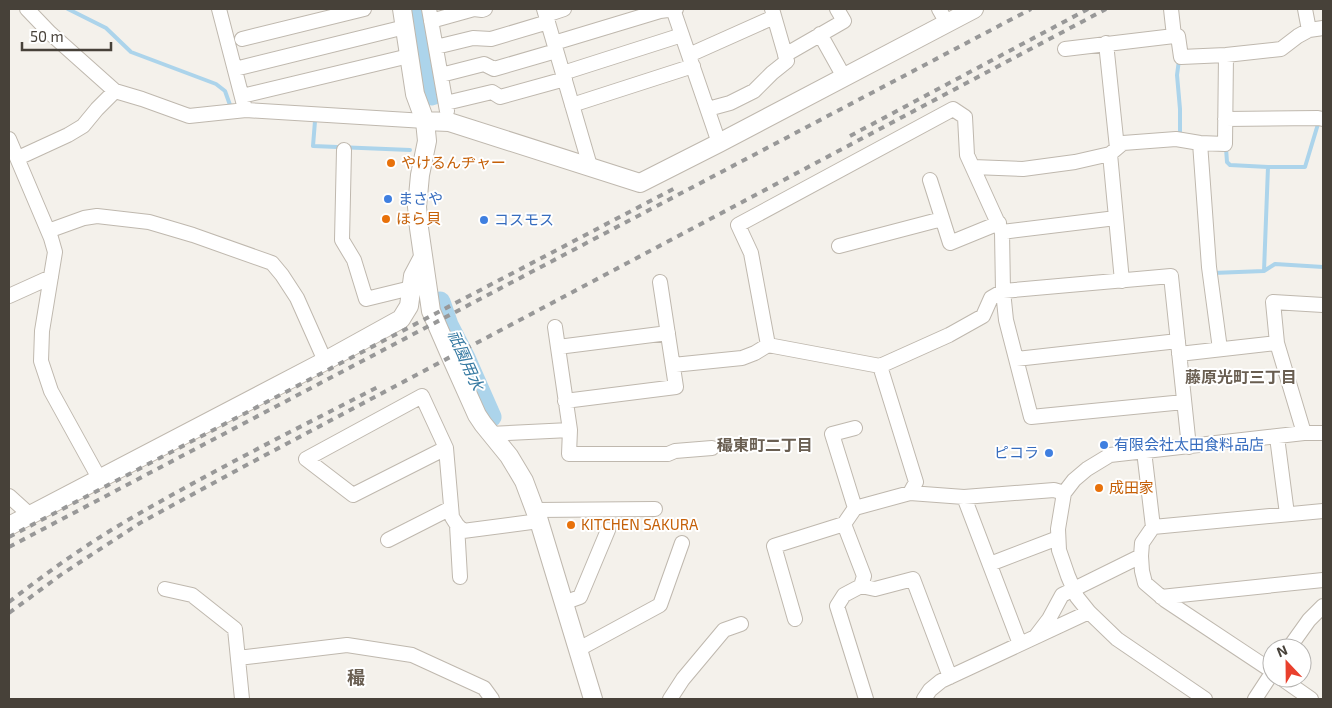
<svg xmlns="http://www.w3.org/2000/svg" width="1332" height="708" viewBox="0 0 1332 708" font-family="'Exo 2','Noto Sans JP',sans-serif">
<style>
.lines{fill:none;stroke-linecap:round;stroke-linejoin:round}
.stream{stroke:#acd4eb;stroke-width:4}
.river{stroke:#acd4eb;stroke-width:21}
.minor-casing{stroke:#bfb8ae;stroke-width:16}
.tertiary-casing{stroke:#bfb8ae;stroke-width:20}
.minor{stroke:#fff;stroke-width:14}
.tertiary{stroke:#fff;stroke-width:18}
.rail{stroke:#989898;stroke-width:4;stroke-dasharray:6 6;stroke-linecap:butt}
.food-dot{fill:#e8710a;stroke:#fff;stroke-width:2}
.shop-dot{fill:#3f7fe0;stroke:#fff;stroke-width:2}
.labels{text-anchor:middle;stroke-width:4;stroke-linejoin:round;paint-order:stroke}
.food-label{font-size:15px;fill:#c56008;stroke:#fff;text-anchor:start}
.shop-label{font-size:15px;fill:#366cbe;stroke:#fff;text-anchor:start}
.water-label{font-size:16px;font-style:italic;fill:#387ba3;stroke:#fff}
.neighbourhood-label{font-size:16px;font-weight:bold;fill:#695e51;stroke:#fff}
.quarter-label{font-size:18px;font-weight:bold;fill:#695e51;stroke:#fff}
</style>
<rect width="100%" height="100%" fill="#f4f1eb"/>
<g class="lines">
<path class="stream" d="M 68,9 L 106,28 L 131,52 L 216,84 L 225,91 L 230,105
M 1179,60 L 1177,75 L 1180,109 L 1180,136
M 315,121 L 313,146 L 410,150
M 1226,148 L 1227,162 L 1230,165 L 1268,167
M 1264,271 L 1275,264 L 1323,267
M 1213,273 L 1264,271 L 1268,167 L 1305,167 L 1318,124 L 1322,124"/>
<path class="river" d="M 418,9 L 432,95
M 440,302 L 448,325 L 465,358 L 491,417"/>
<g class="minor-casing">
<path id="minor" d="M 27,9 L 50,33 L 115,91 L 142,99 L 189,116 L 246,110 L 425,121
M 219,9 L 244,105
M 429,9 L 447,111
M 544,9 L 590,166
M 673,9 L 719,143
M 939,9 L 947,23
M 1171,9 L 1174,36 L 1178,36 L 1181,57 L 1226,55 L 1281,49 L 1298,36 L 1309,30 L 1323,28
M 1305,9 L 1309,30
M 546,15 L 564,9
M 431,21 L 474,9 L 482,10 L 485,9
M 820,34 L 844,77
M 242,39 L 364,9
M 554,43 L 660,11 L 676,9
M 1106,43 L 1117,148
M 436,47 L 473,38 L 491,39 L 548,22
M 1065,49 L 1174,36
M 689,55 L 774,17
M 785,55 L 844,21 L 837,9
M 235,69 L 405,27
M 563,73 L 682,35
M 441,75 L 484,64 L 494,69 L 556,51
M 242,96 L 409,56
M 446,103 L 492,92 L 500,97 L 565,79
M 572,105 L 693,66
M 708,109 L 730,103 L 754,91 L 772,73 L 787,61 L 772,9
M 1225,119 L 1318,118 L 1323,119
M 9,139 L 51,238 L 55,252 L 42,331 L 41,361 L 51,391 L 99,478
M 1200,143 L 1209,267 L 1220,349
M 344,150 L 342,240 L 354,260 L 366,299 L 411,288
M 1110,154 L 1122,281
M 18,158 L 68,135 L 83,126 L 97,109 L 115,91
M 973,167 L 1023,169 L 1075,162 L 1110,154 L 1123,143 L 1176,139 L 1200,143 L 1225,144 L 1226,55
M 930,180 L 950,243 L 999,223
M 48,231 L 84,218 L 97,216 L 149,222 L 193,235 L 272,263 L 282,275 L 297,298 L 325,361
M 1002,232 L 1116,218
M 839,246 L 942,219
M 9,296 L 51,277
M 555,327 L 570,430 L 569,454 L 668,454 L 675,451 L 712,448
M 768,345 L 751,253 L 738,225 L 953,109 L 965,117 L 967,155 L 1002,232 L 1003,291 L 1006,320 L 1031,417 L 1184,402
M 558,347 L 668,333
M 1179,354 L 1277,343
M 1016,359 L 1178,341
M 673,365 L 742,358 L 755,353 L 768,345 L 880,366 L 949,335 L 983,316 L 991,298 L 1003,291 L 1171,276 L 1189,447
M 880,366 L 916,482 L 910,493
M 565,401 L 676,387 L 660,282
M 1304,433 L 1277,343 L 1273,302 L 1323,305
M 490,434 L 570,430
M 1277,437 L 1287,514
M 446,448 L 353,495 L 306,459 L 422,396 L 446,448 L 452,517 L 457,525 L 463,531 L 539,521
M 1144,451 L 1153,527 L 1142,543 L 1141,556 L 1142,571 L 1145,583 L 1165,600 L 1272,671
M 9,496 L 30,515
M 964,497 L 1020,644
M 855,508 L 832,434 L 855,428
M 536,510 L 655,509
M 457,525 L 460,577
M 1153,527 L 1323,511
M 388,540 L 451,508
M 990,564 L 1058,538
M 861,586 L 875,589 L 913,579 L 950,677
M 165,589 L 192,595 L 235,629 L 242,699
M 1161,597 L 1323,580
M 563,603 L 580,597 L 608,530
M 795,619 L 774,546 L 844,524
M 1036,636 L 1049,619 L 1062,595 L 1141,556
M 1289,648 L 1309,620 L 1323,606
M 577,650 L 660,605 L 682,543
M 238,658 L 347,645 L 412,655 L 484,688 L 492,699
M 1281,678 L 1311,699
M 670,699 L 683,679 L 724,630 L 741,624
M 866,699 L 837,606 L 844,595 L 861,586 L 864,576 L 844,524 L 855,508 L 910,493 L 964,497 L 1054,490 L 1064,493
M 924,699 L 930,690 L 941,681 L 1089,612
M 1205,699 L 1117,639 L 1089,612 L 1077,597 L 1068,576 L 1059,550 L 1058,529 L 1064,493 L 1074,480 L 1087,469 L 1110,455 L 1304,433 L 1323,433
M 1255,699 L 1272,673"/>
</g>
<g class="tertiary-casing">
<path id="tertiary" d="M 402,9 L 415,94 L 425,121 L 427,141 L 420,175 L 417,207 L 419,228 L 431,311 L 451,357 L 477,415 L 483,424 L 509,456 L 524,481 L 539,521 L 593,699
M 425,121 L 449,122 L 640,183 L 719,143 L 974,9
M 9,526 L 325,361 L 401,319 L 409,306 L 413,276 L 423,257"/>
</g>
<use href="#minor" class="minor"/>
<use href="#tertiary" class="tertiary"/>
<path class="rail" d="M 850,136 L 1088,9
M 9,537 L 677,187
M 9,547 L 1031,9
M 9,602 C 49,571 91,541 135,516 C 214,470 296,429 378,387
M 9,613 L 62,574 L 140,523 L 241,468 L 1106,9"/>
</g>
<g class="food-dot">
<circle cx="391" cy="163" r="5"/>
<circle cx="386" cy="219" r="5"/>
<circle cx="1099" cy="488" r="5"/>
<circle cx="571" cy="525" r="5"/>
</g>
<g class="shop-dot">
<circle cx="388" cy="199" r="5"/>
<circle cx="484" cy="220" r="5"/>
<circle cx="1104" cy="445" r="5"/>
<circle cx="1049" cy="453" r="5"/>
</g>
<g class="labels">
<g class="food-label">
<text x="401" y="168">やけるんヂャー</text>
<text x="396" y="224">ほら貝</text>
<text x="1109" y="493">成田家</text>
<text x="581" y="530">KITCHEN SAKURA</text>
</g>
<g class="shop-label">
<text x="398" y="204">まさや</text>
<text x="494" y="225">コスモス</text>
<text x="1114" y="450">有限会社太田食料品店</text>
<text x="1039" y="458" text-anchor="end">ピコラ</text>
</g>
<g class="water-label">
<text transform="translate(466 360) rotate(66)" y="6">祇園用水</text>
</g>
<g class="neighbourhood-label">
<text x="1241" y="383">藤原光町三丁目</text>
<text x="765" y="451">穝東町二丁目</text>
</g>
<g class="quarter-label">
<text x="356" y="684">穝</text>
</g>
</g>
<rect width="1332" height="708" fill="none" stroke="#474139" stroke-width="20"/>
<g transform="translate(1287 663) rotate(338)"><circle r="24" fill="#ffffff" stroke="#b5b3b0"/>
<path d="M0-4L9 19L0 12L-9 19Z" fill="#e9402d"/>
<text y="-8" font-size="14" font-weight="bold" text-anchor="middle" fill="#474139">N</text>
</g>
<path d="M22 42v8h89v-8" fill="none" stroke="#474139" stroke-width="2.5"/>
<text x="30" y="42" font-size="15" fill="#474139" stroke="#ffffff" stroke-width="4" paint-order="stroke">50 m</text>
</svg>
